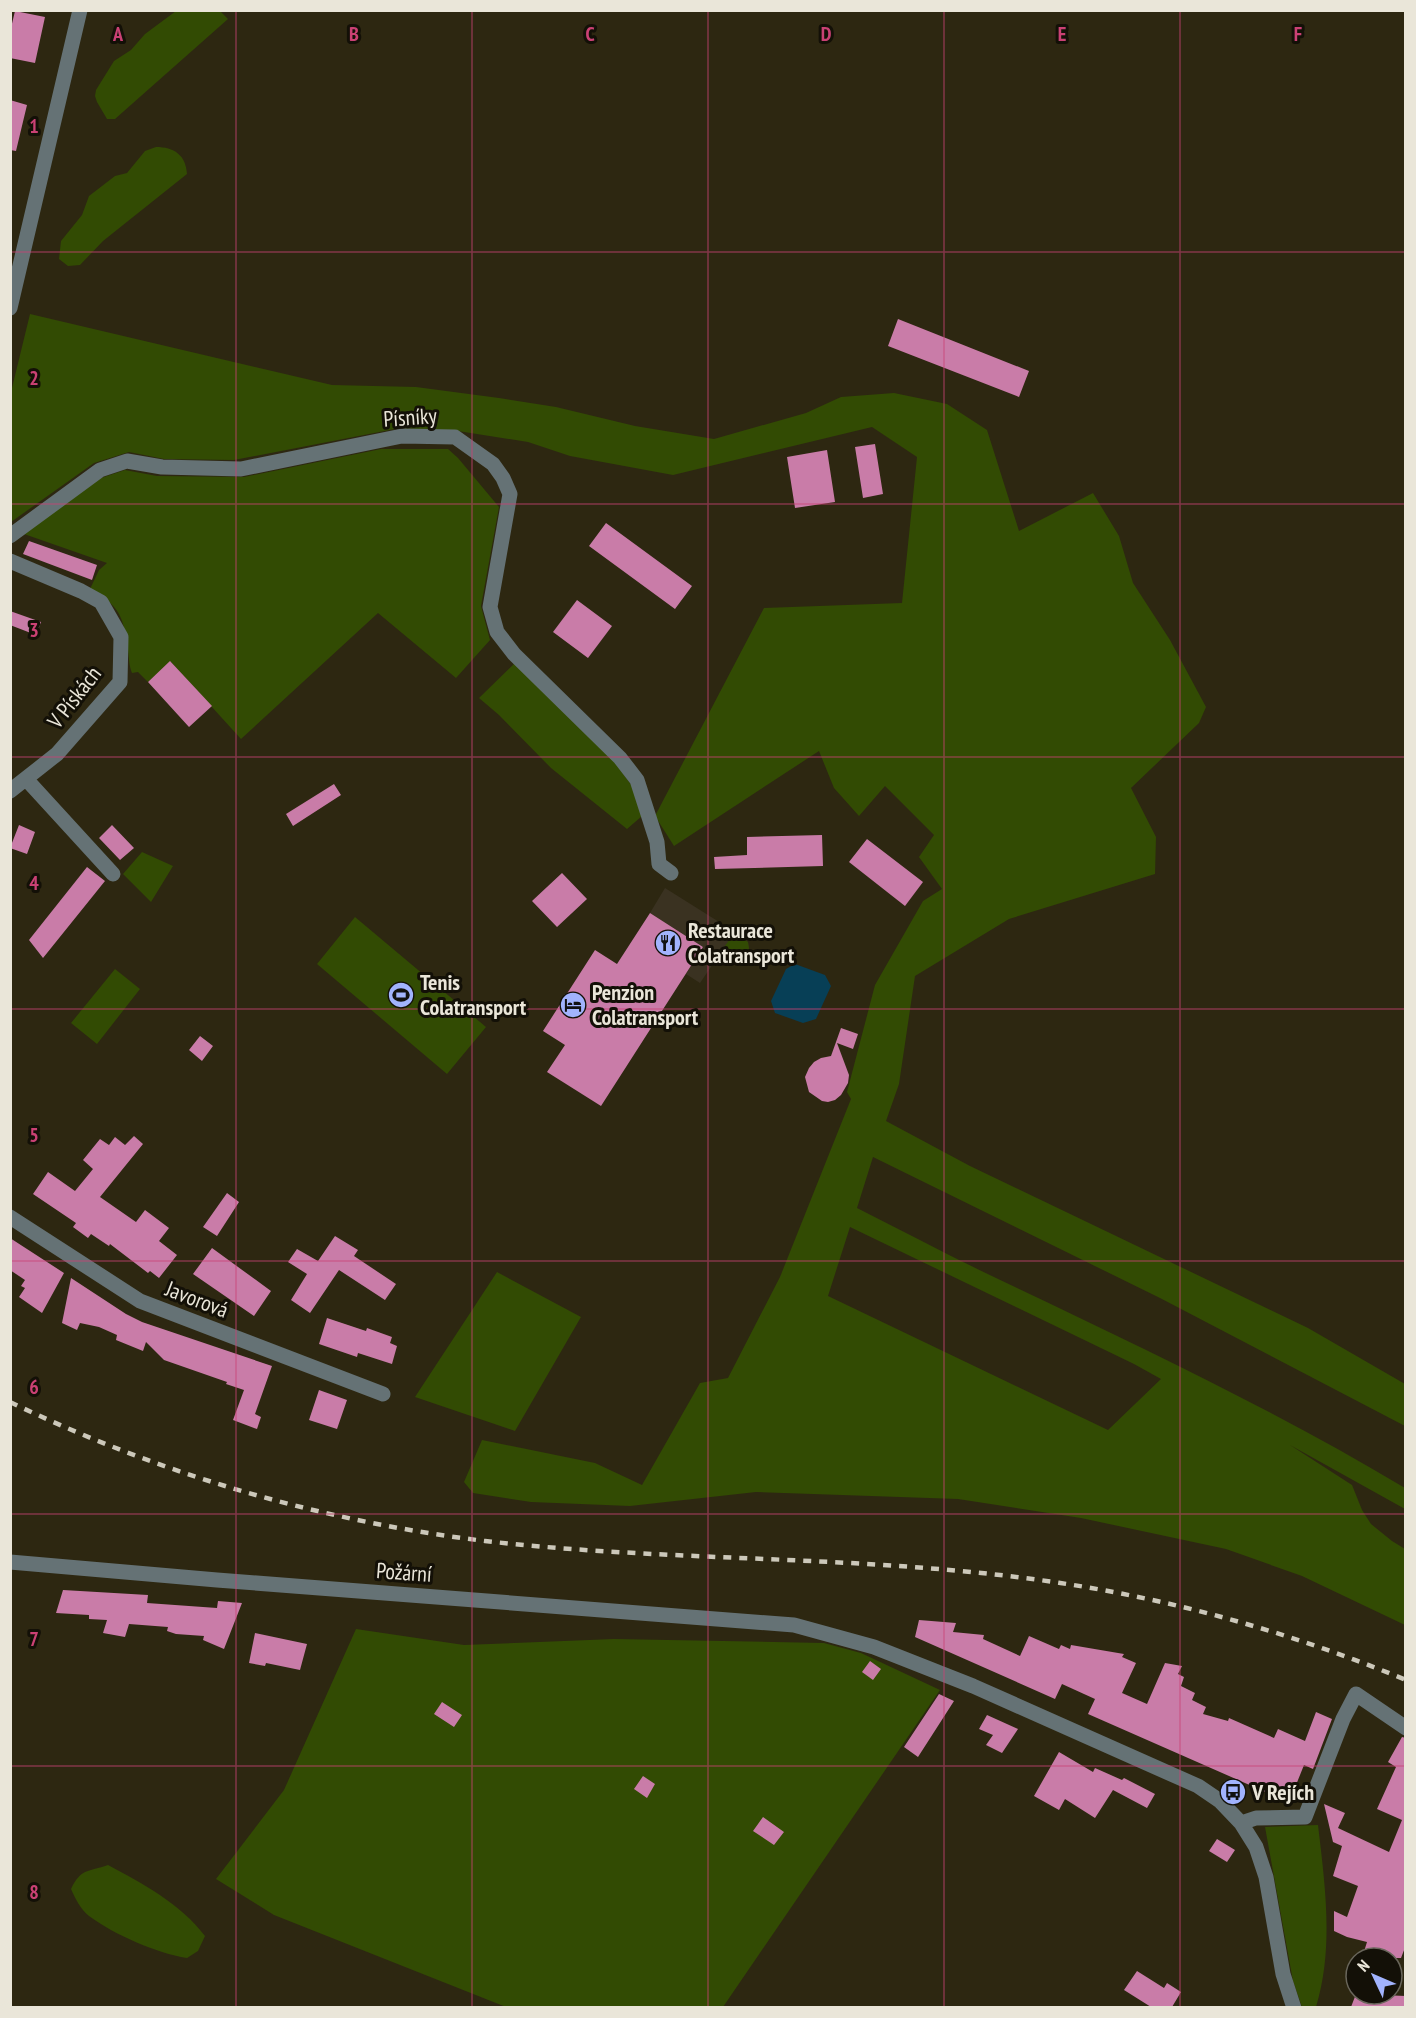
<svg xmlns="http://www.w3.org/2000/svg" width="1416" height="2018" viewBox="0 0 1416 2018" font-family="'PT Sans Narrow',sans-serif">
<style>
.commercial{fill:#3a3221}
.green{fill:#324b03;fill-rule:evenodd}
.water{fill:#073f56}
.building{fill:#c97ca8}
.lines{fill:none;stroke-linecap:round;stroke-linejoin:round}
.minor{stroke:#657275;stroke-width:15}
.rail{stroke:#ccc8ba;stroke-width:4.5;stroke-dasharray:8 8;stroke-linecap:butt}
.grid{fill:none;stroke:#ca4174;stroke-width:1.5;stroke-opacity:0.55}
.labels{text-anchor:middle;stroke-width:6;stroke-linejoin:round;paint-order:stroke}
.street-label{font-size:22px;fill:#eae6d9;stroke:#131007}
.poi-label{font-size:22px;font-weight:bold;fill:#eae6d9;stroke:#131007;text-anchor:start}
.grid-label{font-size:20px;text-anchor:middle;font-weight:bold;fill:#ca4174;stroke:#131007;stroke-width:6;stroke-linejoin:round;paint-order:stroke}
</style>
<rect width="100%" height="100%" fill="#2d2711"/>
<path class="commercial" d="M 665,888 L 743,937 L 748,942 L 749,949 L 747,955 L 741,959 L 729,961 L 717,958 L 700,983 L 686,974 L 703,947 L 650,913 Z"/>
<path class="green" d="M 176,11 L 220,11 L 228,19 L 115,119 L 107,119 L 97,102 L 95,96 L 96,90 L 114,61 L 131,50 L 145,34 Z
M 156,147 C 174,147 186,155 187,174 L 103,241 L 80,265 L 68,266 L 59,259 L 61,241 L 82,215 L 89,196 L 115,176 L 127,173 L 145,151 Z
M 30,314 L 332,385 L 416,387 L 499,398 L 556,407 L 635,426 L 714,439 L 806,413 L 841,397 L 894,393 L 947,404 L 987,430 L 1019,531 L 1093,493 L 1119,536 L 1133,583 L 1170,640 L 1206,707 L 1199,723 L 1131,788 L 1156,837 L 1155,874 L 1009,919 L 915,976 L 899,1084 L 886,1121 L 970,1166 L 1308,1328 L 1405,1384 L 1405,1426 L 1160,1298 L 873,1157 L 857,1208 C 909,1234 961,1262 1015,1287 C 1147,1350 1280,1413 1405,1488 L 1405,1509 L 1290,1445 L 1352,1485 L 1362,1510 L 1371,1524 L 1392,1541 L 1405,1549 L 1405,1625 L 1302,1576 L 1226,1549 L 1081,1518 L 958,1499 L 756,1492 L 630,1506 L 531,1502 L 473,1493 L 464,1482 L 482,1440 L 595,1463 L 642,1485 L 700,1383 L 728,1378 L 780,1277 L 851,1099 L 847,1092 L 875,985 L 923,901 L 942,889 L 919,857 L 934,835 L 885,786 L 859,816 L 834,788 L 819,751 L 674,846 L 655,816 L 764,608 L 902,603 L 917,457 L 872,427 L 673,475 L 570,456 L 528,442 L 458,431 L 400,428 L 234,460 L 164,459 L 129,452 L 94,463 L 11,522 L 11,392 ZM 850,1227 L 1134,1364 L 1161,1379 L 1108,1430 L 828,1296 Z
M 381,449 L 448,449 L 458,458 L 499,507 L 481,606 L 490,640 L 456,678 L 378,613 L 241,739 L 171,662 L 148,682 L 138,672 L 132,673 C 129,666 129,658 128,650 C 123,616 121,607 90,589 L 99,570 L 107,563 L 24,534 L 101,478 L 125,470 L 157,476 L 244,477 Z
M 515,663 L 613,760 L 635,790 L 642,816 L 627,829 L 551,768 L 499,715 L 479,698 Z
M 142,852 L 173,866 L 151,902 L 123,874 Z
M 355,917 L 486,1027 L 447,1074 L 317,964 Z
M 735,932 L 748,942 L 749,949 L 747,955 C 737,962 727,963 717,957 Z
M 115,969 L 140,989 L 97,1044 L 71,1023 Z
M 497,1272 L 581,1317 L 515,1431 L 415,1397 Z
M 356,1629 L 464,1645 L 614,1639 L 824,1643 L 861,1653 L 940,1690 L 723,2007 L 506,2007 L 274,1915 L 216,1879 L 284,1790 Z
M 1318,1825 C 1325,1885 1334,1948 1316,2007 L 1302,2007 L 1293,1981 L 1265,1827 Z
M 108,1865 C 142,1883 181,1904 205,1936 L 198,1951 L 187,1958 C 156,1953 115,1935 89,1916 C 81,1910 75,1898 71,1889 C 81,1868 88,1872 108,1865 Z"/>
<path class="water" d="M 795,964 L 825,975 L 831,986 L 816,1019 L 803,1023 L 775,1013 L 771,1001 L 786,969 Z"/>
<path class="building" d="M 15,11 L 45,17 L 35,63 L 10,58 L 10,32 Z
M 10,100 L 27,105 L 16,151 L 10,150 Z
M 898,319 L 1029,371 L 1019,397 L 888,346 Z
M 875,444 L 883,494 L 863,498 L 855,447 Z
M 827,450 L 835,502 L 795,508 L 787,457 Z
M 606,523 L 692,586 L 675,609 L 589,546 Z
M 29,541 L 97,565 L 92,580 L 23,554 Z
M 577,600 L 612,626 L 588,658 L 553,632 Z
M 10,611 L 41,622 L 36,635 L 10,625 Z
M 170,661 L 212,706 L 189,727 L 148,682 Z
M 334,784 L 341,795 L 293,826 L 286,814 Z
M 19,825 L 35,832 L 27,854 L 10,848 Z
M 112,825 L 134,848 L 120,860 L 99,838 Z
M 822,835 L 823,866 L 715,869 L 714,857 L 747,855 L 747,837 Z
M 867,839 L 923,882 L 905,906 L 849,862 Z
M 87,867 L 105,881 L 43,958 L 29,940 Z
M 562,873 L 587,899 L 557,927 L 532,901 Z
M 650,913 L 703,947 L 601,1106 L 547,1072 L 565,1045 L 543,1031 L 595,950 L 617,964 Z
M 841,1028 L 858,1034 L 853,1049 L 837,1043 L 849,1075 L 848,1083 L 841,1095 L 835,1100 L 828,1102 L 822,1101 L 809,1092 L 805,1077 L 809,1068 L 814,1062 L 821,1058 L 831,1056 Z
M 200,1036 L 213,1046 L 202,1061 L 189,1050 Z
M 134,1136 L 143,1144 L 100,1197 L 136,1222 L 145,1210 L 169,1228 L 159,1241 L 177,1255 L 159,1278 L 150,1271 L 148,1273 L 110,1244 L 109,1246 L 91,1234 L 88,1238 L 73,1227 L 76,1223 L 33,1194 L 48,1172 L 75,1191 L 93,1169 L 83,1160 L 100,1139 L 109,1145 L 115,1137 L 125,1145 Z
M 227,1193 L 239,1202 L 217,1236 L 203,1227 Z
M 335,1236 L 358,1250 L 354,1256 L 396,1284 L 385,1300 L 339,1270 L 310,1313 L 291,1300 L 307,1274 L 288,1262 L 297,1249 L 318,1261 Z
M 10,1238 L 64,1273 L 42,1313 L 19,1297 L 25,1288 L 21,1286 L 25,1280 L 10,1270 Z
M 212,1248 L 271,1291 L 254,1316 L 193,1274 Z
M 71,1278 L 126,1314 L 142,1322 L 272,1366 L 255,1414 L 261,1417 L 257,1429 L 233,1420 L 244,1390 L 226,1384 L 227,1382 L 164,1360 L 146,1342 L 143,1351 L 116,1340 L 117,1335 L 99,1327 L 80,1323 L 77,1330 L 62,1323 Z
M 327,1318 L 366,1331 L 367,1328 L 392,1337 L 390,1343 L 397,1346 L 392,1364 L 358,1353 L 357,1357 L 319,1344 Z
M 319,1390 L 347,1400 L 337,1429 L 309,1420 Z
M 63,1590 L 148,1595 L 147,1603 L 217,1608 L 218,1601 L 242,1603 L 224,1649 L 203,1640 L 204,1636 L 176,1634 L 167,1631 L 168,1627 L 129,1624 L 125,1637 L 103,1633 L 107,1620 L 89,1619 L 89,1615 L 56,1613 Z
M 919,1620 L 956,1623 L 953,1632 L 984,1635 L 983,1639 L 1020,1656 L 1029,1636 L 1059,1649 L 1061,1645 L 1070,1649 L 1071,1645 L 1124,1654 L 1122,1657 L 1136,1663 L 1122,1693 L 1147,1704 L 1165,1663 L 1182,1666 L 1178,1674 L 1184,1677 L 1181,1686 L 1195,1693 L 1192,1700 L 1206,1707 L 1203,1714 L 1228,1721 L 1229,1718 L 1274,1738 L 1278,1729 L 1305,1741 L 1316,1712 L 1332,1719 L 1313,1769 L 1304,1765 L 1292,1795 L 1273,1788 L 1270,1794 L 1088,1714 L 1095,1699 L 1062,1684 L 1055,1699 L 915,1637 Z
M 255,1633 L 307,1644 L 300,1670 L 266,1663 L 265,1666 L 249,1663 Z
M 870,1661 L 881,1669 L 873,1680 L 862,1672 Z
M 939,1694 L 954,1701 L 918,1757 L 904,1747 Z
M 442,1702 L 462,1715 L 454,1727 L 434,1714 Z
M 987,1715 L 1018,1729 L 1002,1753 L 986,1745 L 993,1735 L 979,1729 Z
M 1402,1737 L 1406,1738 L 1406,1945 L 1401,1958 L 1362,1958 L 1367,1942 L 1347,1937 L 1334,1931 L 1334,1911 L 1347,1917 L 1358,1886 L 1333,1876 L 1342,1846 L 1333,1842 L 1324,1804 L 1345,1813 L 1338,1828 L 1389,1852 L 1402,1820 L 1377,1809 L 1396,1767 L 1388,1762 Z
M 1059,1752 L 1093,1772 L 1095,1768 L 1122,1780 L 1124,1778 L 1155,1794 L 1147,1808 L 1113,1790 L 1095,1818 L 1065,1799 L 1059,1810 L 1034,1796 Z
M 643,1776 L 655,1784 L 647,1798 L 634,1789 Z
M 763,1817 L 784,1832 L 774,1845 L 753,1831 Z
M 1217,1839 L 1235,1850 L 1227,1862 L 1209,1851 Z
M 1137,1971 L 1164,1988 L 1167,1983 L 1181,1992 L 1172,2007 L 1151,2007 L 1124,1990 Z
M 1356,1994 L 1406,1996 L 1406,2007 L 1351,2007 Z"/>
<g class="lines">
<path class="minor" d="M 10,308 L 80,10
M 10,536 L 100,470 L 127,461 L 162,467 L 241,469 L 402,436 L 455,437 L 493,464 L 503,478 L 510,494 L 490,607 L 497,632 L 514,654 L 620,758 L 637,780 L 657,842 L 659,864 L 671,873
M 10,561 L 81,591 L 101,602 L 121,637 L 120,682 L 57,754 L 10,791
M 27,780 L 113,874
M 10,1217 L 140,1301 L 383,1394
M 10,1562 L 217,1580 L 794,1625 L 874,1647 L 973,1686 L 1198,1786 L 1220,1801 L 1241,1823 L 1256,1847 L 1266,1877 L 1283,1974 L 1294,2008
M 1241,1823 L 1256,1818 L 1305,1817 L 1343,1719 L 1356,1694 L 1406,1728"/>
<path class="rail" d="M 10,1402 C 160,1474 320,1521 485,1541 C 678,1563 875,1554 1067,1584 C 1183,1602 1297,1635 1406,1680"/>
</g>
<path class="grid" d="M 236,10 L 236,2008M 472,10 L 472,2008M 708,10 L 708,2008M 944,10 L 944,2008M 1180,10 L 1180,2008M 10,252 L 1406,252M 10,504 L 1406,504M 10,757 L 1406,757M 10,1009 L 1406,1009M 10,1261 L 1406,1261M 10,1514 L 1406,1514M 10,1766 L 1406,1766"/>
<defs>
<g id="restaurant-disc" transform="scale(1.35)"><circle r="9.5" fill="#a1b3fd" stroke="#131007"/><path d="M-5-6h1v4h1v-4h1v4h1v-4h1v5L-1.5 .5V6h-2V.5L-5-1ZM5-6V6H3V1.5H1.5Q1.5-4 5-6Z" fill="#111"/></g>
<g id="stadium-disc" transform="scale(1.35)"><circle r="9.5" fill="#a1b3fd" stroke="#131007"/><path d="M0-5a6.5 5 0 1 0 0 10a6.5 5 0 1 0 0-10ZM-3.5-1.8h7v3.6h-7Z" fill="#111"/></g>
<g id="hotel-disc" transform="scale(1.35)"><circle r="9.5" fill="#a1b3fd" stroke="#131007"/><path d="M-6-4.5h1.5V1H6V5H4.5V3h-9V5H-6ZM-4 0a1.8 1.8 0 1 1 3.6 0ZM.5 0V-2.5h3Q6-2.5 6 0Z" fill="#111"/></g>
<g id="bus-disc" transform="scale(1.35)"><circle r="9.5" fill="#a1b3fd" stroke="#131007"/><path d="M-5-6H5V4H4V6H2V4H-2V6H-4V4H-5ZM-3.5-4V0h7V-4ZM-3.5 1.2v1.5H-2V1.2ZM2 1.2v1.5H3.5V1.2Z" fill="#111"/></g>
</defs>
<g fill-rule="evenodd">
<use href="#restaurant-disc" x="668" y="943"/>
<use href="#stadium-disc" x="401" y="995"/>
<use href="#hotel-disc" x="573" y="1005"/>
<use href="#bus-disc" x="1233" y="1792"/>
</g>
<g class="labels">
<g class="street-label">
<text transform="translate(410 417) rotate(-4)" y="8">Písníky</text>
<text transform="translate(74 697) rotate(-52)" y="8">V Pískách</text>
<text transform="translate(197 1299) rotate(21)" y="8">Javorová</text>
<text transform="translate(404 1572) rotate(4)" y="8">Požární</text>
</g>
<g class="poi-label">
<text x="688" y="938">Restaurace<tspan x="688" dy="25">Colatransport</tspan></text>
<text x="420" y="990">Tenis<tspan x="420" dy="25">Colatransport</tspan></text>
<text x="592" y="1000">Penzion<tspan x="592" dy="25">Colatransport</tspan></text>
<text x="1252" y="1800">V Rejích</text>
</g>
</g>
<g class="grid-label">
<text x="118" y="41">A</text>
<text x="354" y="41">B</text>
<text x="590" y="41">C</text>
<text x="826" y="41">D</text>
<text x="1062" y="41">E</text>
<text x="1298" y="41">F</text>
<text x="34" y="133">1</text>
<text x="34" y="385">2</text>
<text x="34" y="637">3</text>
<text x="34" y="890">4</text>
<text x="34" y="1142">5</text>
<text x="34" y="1394">6</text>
<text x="34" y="1646">7</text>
<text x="34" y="1899">8</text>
</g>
<rect width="1416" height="2018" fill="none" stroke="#eae6d9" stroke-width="24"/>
<g transform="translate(1374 1976) rotate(314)"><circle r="28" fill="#131007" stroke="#69665b" stroke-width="1.5"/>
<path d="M0-4.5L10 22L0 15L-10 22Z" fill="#a1b3fd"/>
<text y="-9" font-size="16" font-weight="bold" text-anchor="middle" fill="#eae6d9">N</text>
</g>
</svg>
